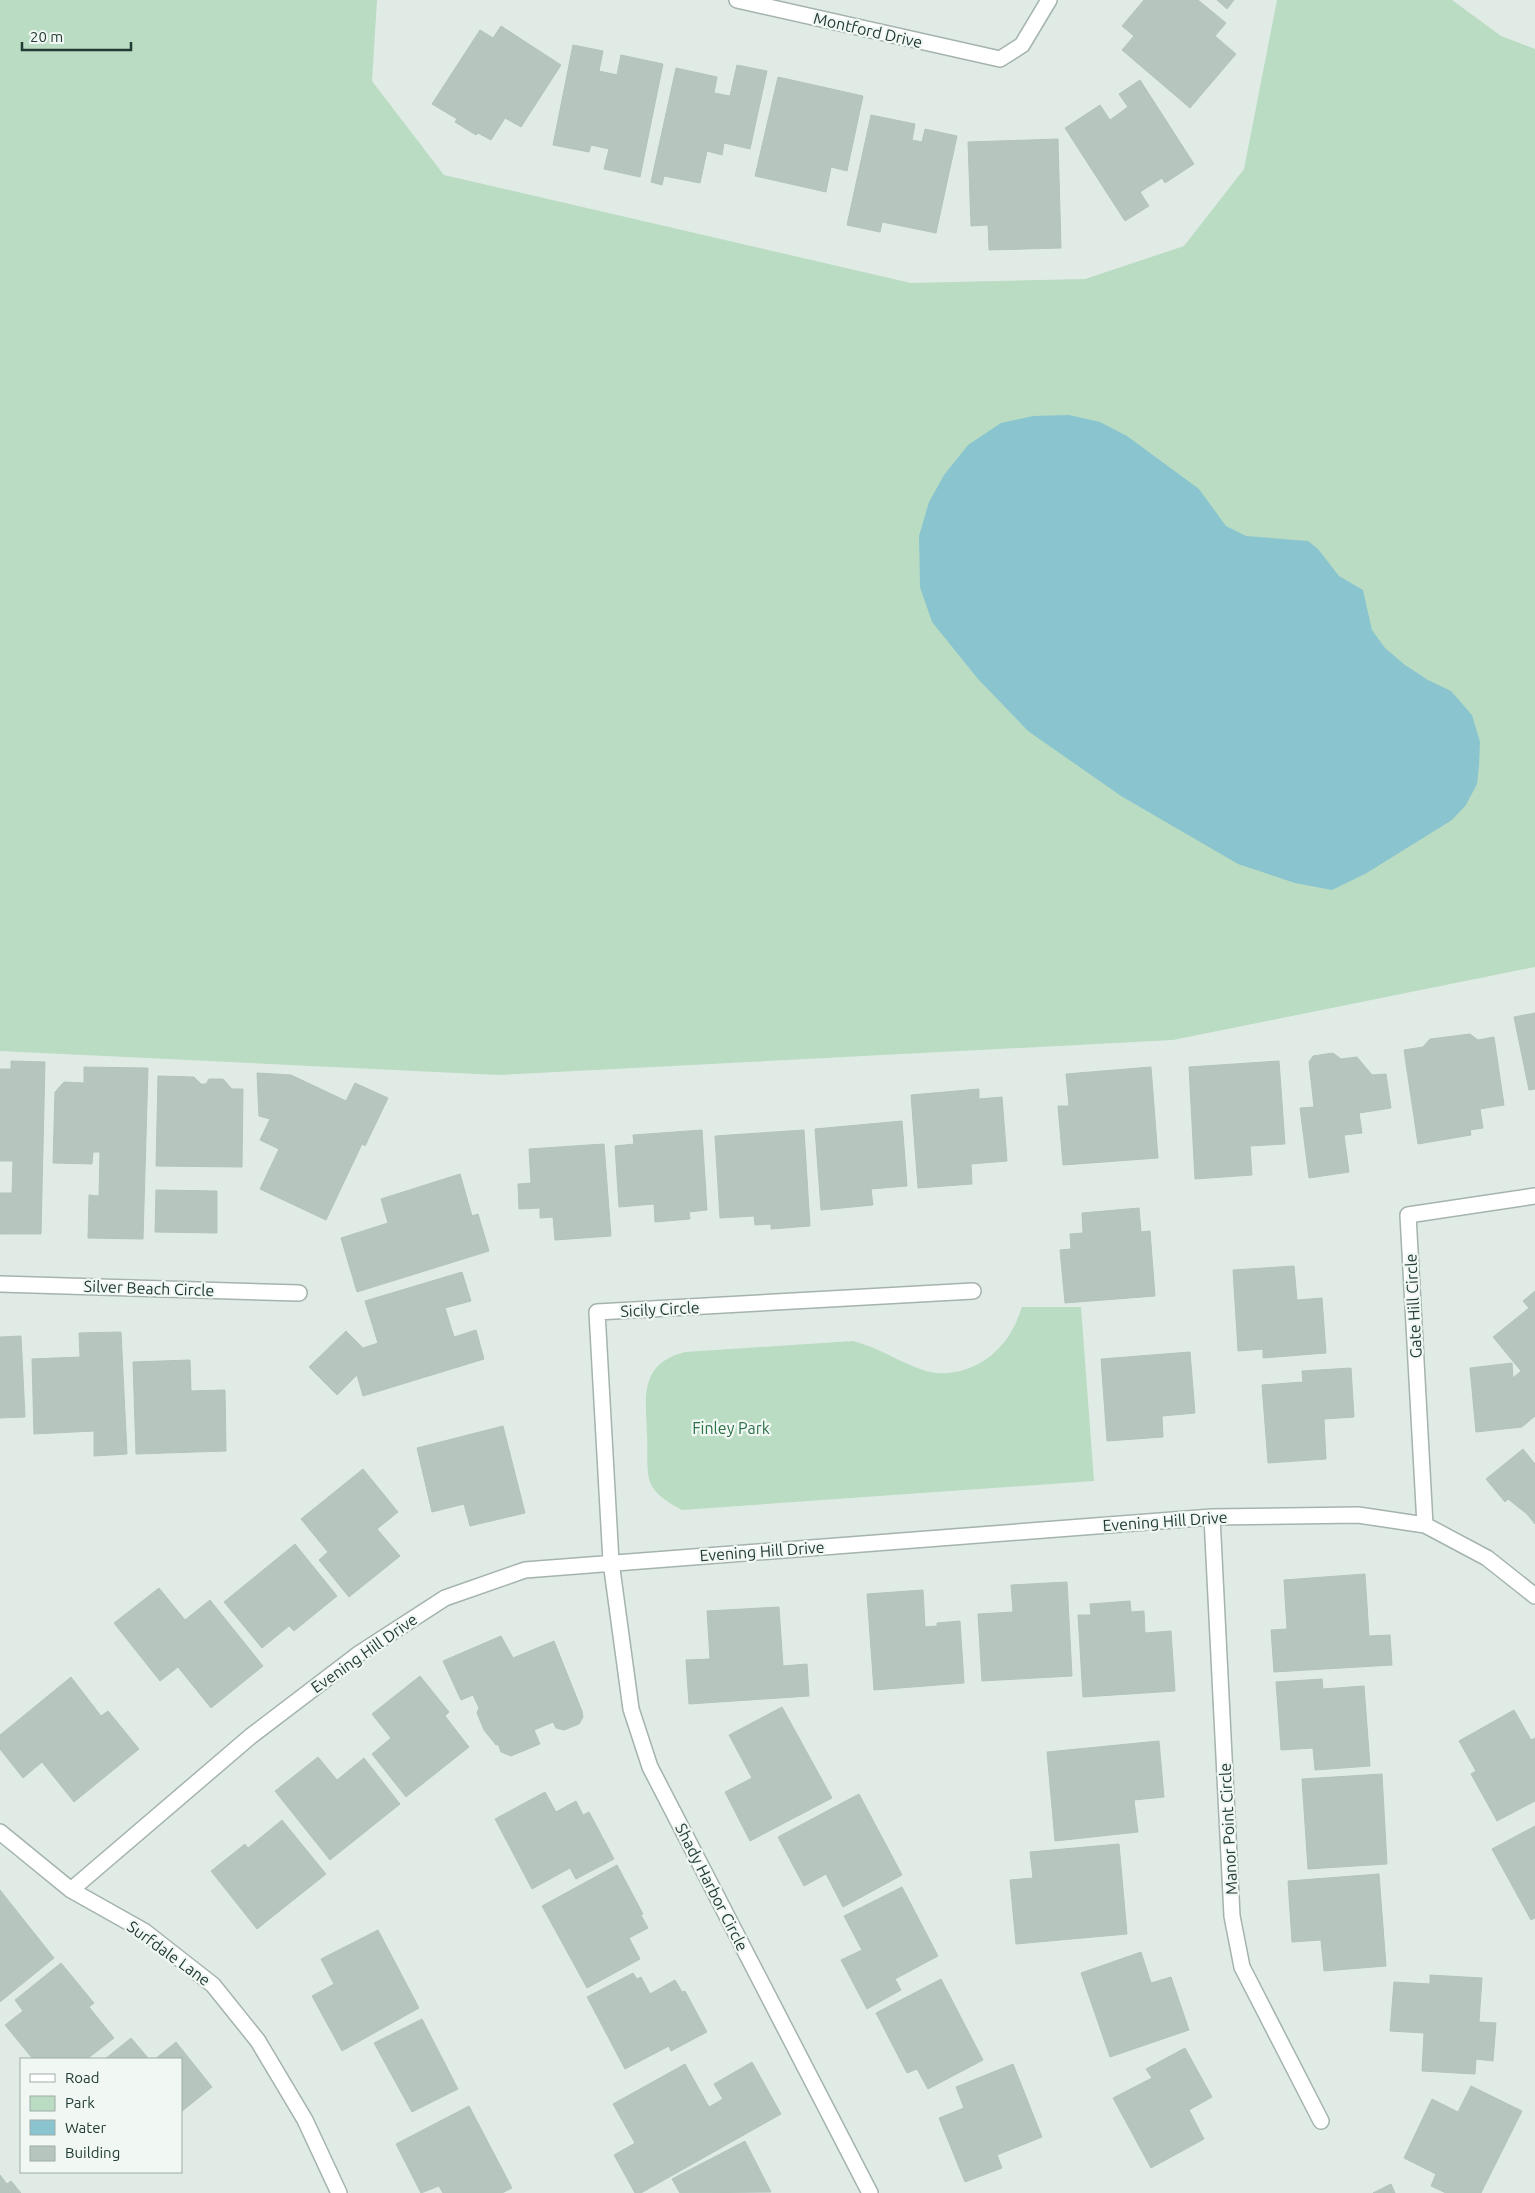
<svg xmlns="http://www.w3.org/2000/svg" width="1535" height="2193" viewBox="0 0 1535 2193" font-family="Ubuntu,sans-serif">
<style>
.green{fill:#badcc3}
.water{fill:#8ac5cf}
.building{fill:#b6c6bf;stroke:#b3c4bd}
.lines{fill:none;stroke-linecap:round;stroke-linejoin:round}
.minor-casing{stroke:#a4b3ad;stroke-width:18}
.minor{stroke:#fff;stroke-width:15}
.labels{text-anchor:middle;stroke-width:4.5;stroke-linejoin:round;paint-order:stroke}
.street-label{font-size:16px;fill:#223b34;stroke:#f1f8f4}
.park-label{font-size:16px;fill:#2d7147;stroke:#f1f8f4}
</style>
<rect width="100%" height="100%" fill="#e1ebe6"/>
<path class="green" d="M 0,0 L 377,0 L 372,81 L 444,175 L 911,283 L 1085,279 L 1184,246 L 1244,169 L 1277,0 L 1452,0 L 1501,36 L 1535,49 L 1535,967 L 1173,1040 L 498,1075 L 0,1051 Z
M 1022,1307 L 1081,1307 L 1094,1481 L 682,1510 C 669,1503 653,1494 649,1479 C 646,1466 648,1449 647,1436 C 646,1398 638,1364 685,1352 L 853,1341 C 878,1347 899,1362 923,1370 C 957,1381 994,1362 1011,1332 C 1016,1324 1019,1315 1022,1307 Z"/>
<path class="water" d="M 1069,415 L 1100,422 L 1127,436 L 1199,489 L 1226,526 L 1246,536 L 1308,541 L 1318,549 L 1339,576 L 1363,590 L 1372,630 L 1385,648 L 1405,665 L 1428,680 L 1451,691 L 1472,715 L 1480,742 L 1479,766 L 1477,784 L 1466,805 L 1452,820 L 1365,874 L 1332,890 L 1295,883 L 1238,864 L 1121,796 L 1028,731 L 978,679 L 932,622 L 920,587 L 919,536 L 929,502 L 944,475 L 968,445 L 1001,423 L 1033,416 Z"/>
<path class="building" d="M 1144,0 L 1198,0 L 1226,23 L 1215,36 L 1236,54 L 1190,108 L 1122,50 L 1134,36 L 1122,26 Z
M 1217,0 L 1234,0 L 1227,9 Z
M 501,26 L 561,65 L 521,127 L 505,118 L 491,140 L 478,133 L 476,135 L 455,122 L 457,119 L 432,104 L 480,30 L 493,38 Z
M 573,45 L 603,51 L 599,71 L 617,75 L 621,55 L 663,64 L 640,177 L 604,169 L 609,149 L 591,145 L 589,152 L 553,145 Z
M 737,65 L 767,71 L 750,149 L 724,143 L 722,155 L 707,151 L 700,183 L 664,176 L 662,185 L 651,182 L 676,68 L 717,77 L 714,93 L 730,96 Z
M 778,77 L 863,96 L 847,171 L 831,167 L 826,192 L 755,176 Z
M 1140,80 L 1194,164 L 1165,183 L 1162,178 L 1140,192 L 1149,206 L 1125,221 L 1065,128 L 1100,105 L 1110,120 L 1128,107 L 1119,94 Z
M 871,115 L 915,124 L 912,140 L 922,142 L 925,129 L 957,136 L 936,233 L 882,222 L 880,232 L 847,225 Z
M 1058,139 L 1061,248 L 989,250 L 988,225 L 971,226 L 968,142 Z
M 1535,1013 L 1535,1089 L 1529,1090 L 1514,1017 Z
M 1470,1034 L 1478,1040 L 1494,1037 L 1504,1105 L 1480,1109 L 1483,1128 L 1470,1130 L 1471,1135 L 1418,1144 L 1404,1050 L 1423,1047 L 1430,1039 Z
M 1333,1053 L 1341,1059 L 1357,1057 L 1372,1075 L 1386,1074 L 1391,1108 L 1359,1113 L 1362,1133 L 1344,1135 L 1349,1172 L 1309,1178 L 1300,1108 L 1314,1107 L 1309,1062 L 1313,1056 Z
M 11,1061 L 45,1062 L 41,1234 L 0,1234 L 0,1193 L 12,1193 L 13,1161 L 0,1161 L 0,1069 L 11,1069 Z
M 1279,1061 L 1285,1144 L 1250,1146 L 1252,1175 L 1195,1179 L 1189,1067 Z
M 84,1067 L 148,1068 L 143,1239 L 88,1238 L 89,1195 L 99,1196 L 100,1152 L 93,1152 L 92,1164 L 53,1163 L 55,1092 L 64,1082 L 84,1083 Z
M 1151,1067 L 1158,1158 L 1063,1165 L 1058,1106 L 1069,1106 L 1066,1074 Z
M 257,1073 L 291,1075 L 346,1101 L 355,1083 L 388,1098 L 365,1146 L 362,1144 L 326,1220 L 260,1189 L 279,1149 L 260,1140 L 270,1119 L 259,1116 Z
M 158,1076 L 194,1077 L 201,1084 L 206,1084 L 209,1079 L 223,1079 L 232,1089 L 243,1089 L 242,1167 L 156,1166 Z
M 979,1089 L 979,1099 L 1002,1097 L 1007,1161 L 971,1164 L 972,1184 L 918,1188 L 911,1095 Z
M 902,1121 L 907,1186 L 871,1189 L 873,1205 L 821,1210 L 815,1129 Z
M 702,1130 L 707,1210 L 689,1212 L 690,1219 L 655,1222 L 654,1204 L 619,1207 L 615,1146 L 634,1144 L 633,1135 Z
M 804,1130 L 810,1226 L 771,1229 L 771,1224 L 755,1225 L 754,1216 L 720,1218 L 715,1136 Z
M 604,1144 L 611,1236 L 555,1240 L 553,1217 L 540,1218 L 540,1208 L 519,1209 L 518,1184 L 531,1183 L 529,1149 Z
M 460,1174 L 472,1216 L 478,1214 L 489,1251 L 357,1292 L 341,1238 L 388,1223 L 381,1199 Z
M 156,1190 L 217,1191 L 217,1233 L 155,1232 Z
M 1139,1208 L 1141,1232 L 1150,1231 L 1155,1296 L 1065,1303 L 1060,1250 L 1071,1249 L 1070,1234 L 1083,1233 L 1082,1213 Z
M 1294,1266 L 1297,1300 L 1322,1298 L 1326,1353 L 1263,1358 L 1263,1349 L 1238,1351 L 1233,1270 Z
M 462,1272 L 471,1301 L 445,1308 L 454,1337 L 476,1330 L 484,1359 L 363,1396 L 357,1375 L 337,1395 L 309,1367 L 346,1331 L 363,1348 L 378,1343 L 365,1301 Z
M 1535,1291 L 1535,1416 L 1522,1427 L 1476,1432 L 1470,1368 L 1512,1363 L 1513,1378 L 1521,1371 L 1493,1337 L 1529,1308 L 1523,1301 Z
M 121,1332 L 127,1454 L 94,1456 L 94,1431 L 34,1434 L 32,1359 L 80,1357 L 79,1333 Z
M 21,1336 L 25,1417 L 0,1418 L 0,1337 Z
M 1190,1352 L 1195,1413 L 1162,1416 L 1163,1437 L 1107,1441 L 1101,1359 Z
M 190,1360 L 191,1391 L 225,1390 L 226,1451 L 136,1454 L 133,1362 Z
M 1351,1368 L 1354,1417 L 1324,1419 L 1326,1459 L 1268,1463 L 1262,1385 L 1303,1382 L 1302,1371 Z
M 503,1426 L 525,1513 L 470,1526 L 464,1504 L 432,1512 L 417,1448 Z
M 1523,1449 L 1535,1464 L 1535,1524 L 1527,1514 L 1508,1499 L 1505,1502 L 1486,1479 Z
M 363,1469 L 398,1512 L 377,1529 L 400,1556 L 349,1597 L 319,1560 L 328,1552 L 301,1519 Z
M 295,1544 L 337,1596 L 294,1631 L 289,1626 L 262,1648 L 224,1602 Z
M 1365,1574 L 1369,1636 L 1390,1635 L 1392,1665 L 1274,1672 L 1271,1630 L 1287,1629 L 1284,1580 Z
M 1067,1582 L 1072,1676 L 982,1681 L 978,1614 L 1013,1612 L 1011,1585 Z
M 159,1588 L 185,1620 L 210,1600 L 263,1666 L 211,1708 L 178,1667 L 160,1681 L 114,1623 Z
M 923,1590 L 925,1627 L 937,1626 L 937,1623 L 960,1621 L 964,1683 L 874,1690 L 867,1594 Z
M 1130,1601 L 1131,1612 L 1144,1611 L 1145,1633 L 1171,1631 L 1175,1691 L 1083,1697 L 1078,1615 L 1091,1615 L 1090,1604 Z
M 779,1607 L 783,1666 L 807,1664 L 809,1696 L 689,1704 L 686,1660 L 710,1659 L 707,1611 Z
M 501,1636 L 513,1658 L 554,1641 L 582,1711 L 583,1717 L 579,1724 L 564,1730 L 556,1728 L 553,1722 L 534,1730 L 540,1744 L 511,1756 L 501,1752 L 498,1744 L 496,1745 L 484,1730 L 477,1713 L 479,1708 L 473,1695 L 461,1700 L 443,1661 Z
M 420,1676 L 449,1712 L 445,1716 L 469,1747 L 406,1797 L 372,1754 L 391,1738 L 372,1714 Z
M 71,1677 L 101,1716 L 108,1711 L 139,1749 L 74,1802 L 42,1762 L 23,1778 L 0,1749 L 0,1735 Z
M 1322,1679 L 1323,1689 L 1364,1686 L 1370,1766 L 1315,1770 L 1313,1748 L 1281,1750 L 1276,1682 Z
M 782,1707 L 832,1798 L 750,1841 L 725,1792 L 752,1778 L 729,1735 Z
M 1514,1710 L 1531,1740 L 1535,1738 L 1535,1801 L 1497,1821 L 1471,1774 L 1476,1771 L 1459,1741 Z
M 1159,1741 L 1164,1797 L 1134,1800 L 1138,1832 L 1055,1841 L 1047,1752 Z
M 318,1757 L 337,1780 L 364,1758 L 400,1804 L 330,1860 L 275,1791 Z
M 1382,1774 L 1387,1864 L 1308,1869 L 1302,1779 Z
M 545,1792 L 556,1812 L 576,1801 L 583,1815 L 589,1812 L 614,1859 L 576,1879 L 570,1868 L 532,1889 L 495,1819 Z
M 859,1794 L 902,1875 L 843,1907 L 826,1874 L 804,1886 L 778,1837 Z
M 282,1820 L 326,1874 L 257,1929 L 211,1871 L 245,1844 L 248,1848 Z
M 1535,1826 L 1535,1918 L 1531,1920 L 1492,1849 Z
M 1119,1844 L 1127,1934 L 1016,1944 L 1010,1880 L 1033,1878 L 1030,1852 Z
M 617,1865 L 643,1914 L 641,1915 L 648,1928 L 629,1938 L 640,1959 L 587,1988 L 542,1906 Z
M 1379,1874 L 1386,1966 L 1324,1971 L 1321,1940 L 1292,1942 L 1288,1881 Z
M 902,1887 L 938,1956 L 895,1979 L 901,1990 L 867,2009 L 841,1960 L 862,1950 L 844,1916 Z
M 0,1890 L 54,1958 L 0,2002 Z
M 378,1930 L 419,2008 L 342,2051 L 312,1996 L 334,1984 L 321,1959 Z
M 1141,1952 L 1151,1983 L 1171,1977 L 1189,2030 L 1110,2057 L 1081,1973 Z
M 61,1963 L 94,2003 L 89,2007 L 114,2038 L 87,2059 L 33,2059 L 5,2025 L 23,2011 L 15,2000 Z
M 633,1973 L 637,1979 L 641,1977 L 650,1994 L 675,1980 L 682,1992 L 685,1991 L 707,2032 L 671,2051 L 669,2046 L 625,2069 L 587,1997 Z
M 1430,1975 L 1482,1978 L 1479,2022 L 1496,2023 L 1493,2061 L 1476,2059 L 1475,2074 L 1422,2071 L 1424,2033 L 1390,2031 L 1394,1982 L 1430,1984 Z
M 941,1979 L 983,2060 L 928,2089 L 917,2069 L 907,2073 L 876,2013 Z
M 422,2019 L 458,2089 L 412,2112 L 374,2043 Z
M 131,2038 L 149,2059 L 105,2059 Z
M 176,2042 L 212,2087 L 181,2112 L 181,2059 L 155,2059 Z
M 1185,2048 L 1212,2097 L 1189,2110 L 1204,2139 L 1151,2168 L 1113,2098 L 1152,2078 L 1146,2069 Z
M 752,2062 L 781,2114 L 641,2193 L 635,2193 L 614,2155 L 635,2143 L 613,2104 L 685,2064 L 709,2107 L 723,2099 L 714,2084 Z
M 1013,2064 L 1042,2137 L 997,2155 L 1002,2168 L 965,2182 L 939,2118 L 964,2108 L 956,2087 Z
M 1471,2086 L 1522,2111 L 1481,2193 L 1446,2193 L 1431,2186 L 1436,2174 L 1404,2158 L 1432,2099 L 1458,2112 Z
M 469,2106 L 512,2188 L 502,2193 L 443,2193 L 439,2186 L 421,2193 L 396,2144 Z
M 745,2141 L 771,2192 L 680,2193 L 672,2179 Z
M 0,2175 L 7,2184 L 11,2181 L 21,2193 L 0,2193 Z
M 1391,2184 L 1395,2193 L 1373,2193 Z"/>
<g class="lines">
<g class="minor-casing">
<path id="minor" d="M 737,0 L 1000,59 L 1022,45 L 1049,0
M 0,1284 L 299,1293
M 1212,1517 L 1232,1916 L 1242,1967 L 1321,2121
M 1425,1525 L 1408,1215 L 1535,1196
M 0,1832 L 71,1890 L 144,1931 L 213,1985 L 258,2041 L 305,2120 L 339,2193
M 71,1890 L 251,1736 L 360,1653 L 445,1598 L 525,1570 L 1212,1517 L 1358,1515 L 1425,1525 L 1487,1558 L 1535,1596
M 870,2193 L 650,1767 L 631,1709 L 611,1562 L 597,1312 L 973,1291"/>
</g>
<use href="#minor" class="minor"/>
</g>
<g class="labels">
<g class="street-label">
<text transform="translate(868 30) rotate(13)" y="6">Montford Drive</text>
<text transform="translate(149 1288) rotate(2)" y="6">Silver Beach Circle</text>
<text transform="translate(1413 1306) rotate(-93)" y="6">Gate Hill Circle</text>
<text transform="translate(660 1309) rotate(-3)" y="6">Sicily Circle</text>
<text transform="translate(1165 1521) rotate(-4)" y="6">Evening Hill Drive</text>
<text transform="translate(762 1551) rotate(-4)" y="6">Evening Hill Drive</text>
<text transform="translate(364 1653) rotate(-35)" y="6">Evening Hill Drive</text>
<text transform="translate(1228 1829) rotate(-93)" y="6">Manor Point Circle</text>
<text transform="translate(712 1887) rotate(63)" y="6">Shady Harbor Circle</text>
<text transform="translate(169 1953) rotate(36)" y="6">Surfdale Lane</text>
</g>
<g class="park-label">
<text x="731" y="1434">Finley Park</text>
</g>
</g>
<rect x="20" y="2058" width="162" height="115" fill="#f1f8f4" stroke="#9eaca7"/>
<rect x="30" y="2074" width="25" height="8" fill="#ffffff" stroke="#9eaca7"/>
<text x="65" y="2083" font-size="15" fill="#223b34">Road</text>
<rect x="30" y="2096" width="25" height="15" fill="#badcc3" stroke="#9eaca7"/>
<text x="65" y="2108" font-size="15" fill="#223b34">Park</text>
<rect x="30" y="2120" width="25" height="15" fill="#8ac5cf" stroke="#9eaca7"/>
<text x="65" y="2133" font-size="15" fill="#223b34">Water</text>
<rect x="30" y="2146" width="25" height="15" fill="#b6c6bf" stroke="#9eaca7"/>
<text x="65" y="2158" font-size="15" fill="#223b34">Building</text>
<path d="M22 42v8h109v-8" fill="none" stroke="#223b34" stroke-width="2.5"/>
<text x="30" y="42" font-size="15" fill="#223b34" stroke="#f1f8f4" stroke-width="4" paint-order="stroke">20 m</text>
</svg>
